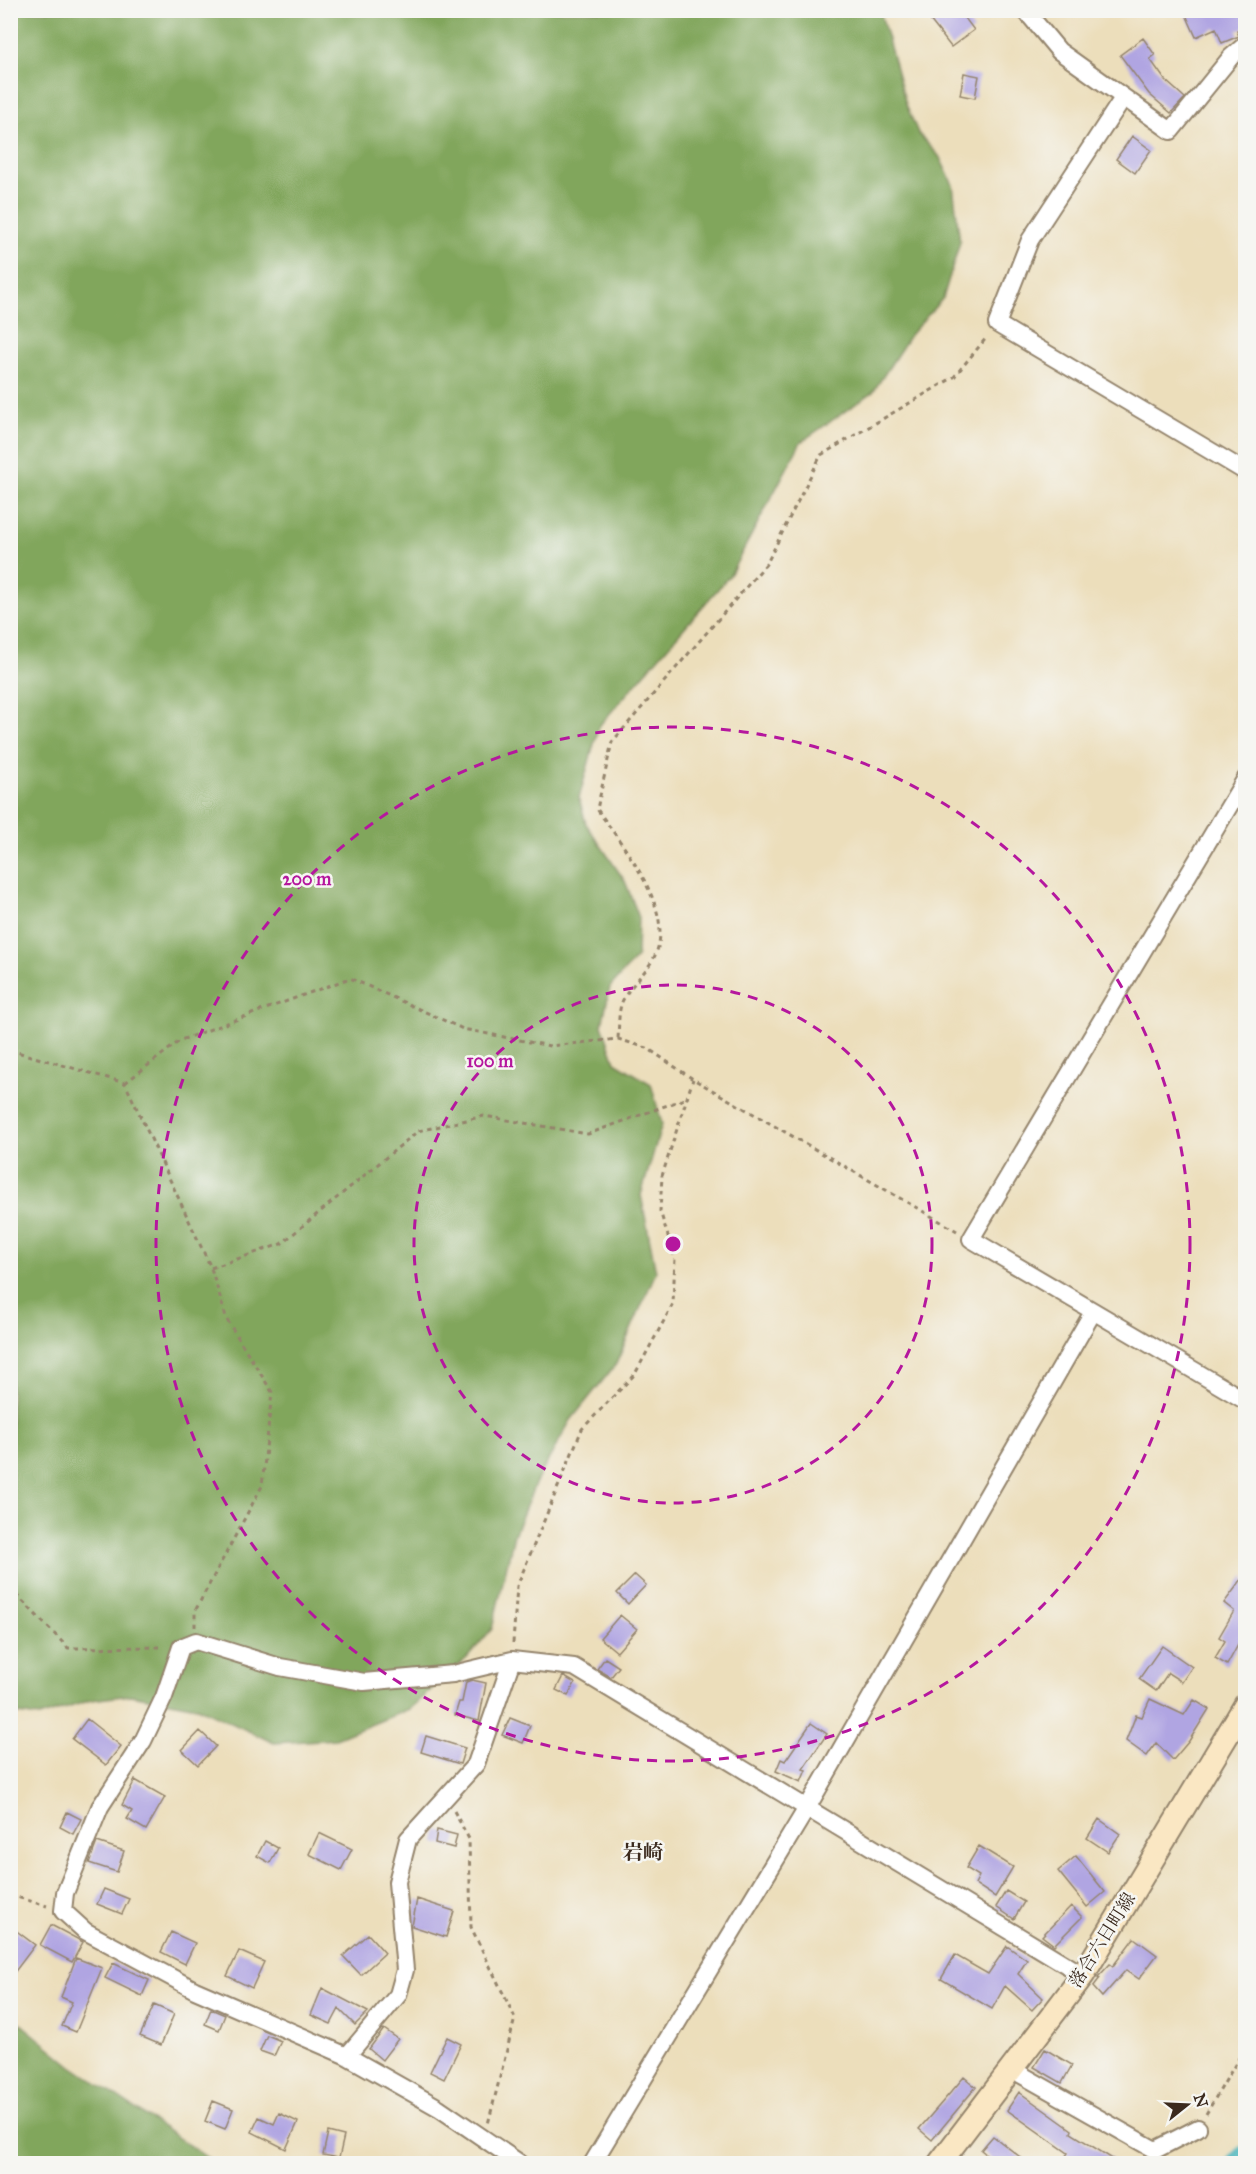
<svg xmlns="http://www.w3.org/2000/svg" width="1256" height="2174" viewBox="0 0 1256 2174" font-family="'IM FELL Great Primer','Noto Serif JP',serif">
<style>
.forest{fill:#81a65c;stroke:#5e683d;stroke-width:1.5}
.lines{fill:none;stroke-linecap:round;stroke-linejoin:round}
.river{stroke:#42b2ba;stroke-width:32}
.building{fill:#b0a5e2}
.minor-casing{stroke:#94846c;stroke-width:20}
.secondary-casing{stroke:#94846c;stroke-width:26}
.path{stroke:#94846c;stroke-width:3;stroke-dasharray:4.5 4.5;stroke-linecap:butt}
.minor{stroke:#fff;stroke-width:16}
.secondary{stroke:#fae7c3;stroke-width:22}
.ring{fill:none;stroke:#b5179e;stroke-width:3;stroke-dasharray:10 8}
.labels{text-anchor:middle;stroke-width:5;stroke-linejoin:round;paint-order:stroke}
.street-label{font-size:18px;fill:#3b2a1e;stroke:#f6f6f2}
.neighbourhood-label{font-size:20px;font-weight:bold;fill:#3b2a1e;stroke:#f6f6f2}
.centre{fill:#b5179e;stroke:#f6f6f2;stroke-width:3}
.ring-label{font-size:18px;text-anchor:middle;font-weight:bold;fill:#b5179e;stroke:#f6f6f2;stroke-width:5;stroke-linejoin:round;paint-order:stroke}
</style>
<rect width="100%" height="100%" fill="#f6f6f2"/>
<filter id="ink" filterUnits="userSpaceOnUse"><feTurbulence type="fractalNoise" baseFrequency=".0167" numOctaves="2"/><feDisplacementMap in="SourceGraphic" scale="12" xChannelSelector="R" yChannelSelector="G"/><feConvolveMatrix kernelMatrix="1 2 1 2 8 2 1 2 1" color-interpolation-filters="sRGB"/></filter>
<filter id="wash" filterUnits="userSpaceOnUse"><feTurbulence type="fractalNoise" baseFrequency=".008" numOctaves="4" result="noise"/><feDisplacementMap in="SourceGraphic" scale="24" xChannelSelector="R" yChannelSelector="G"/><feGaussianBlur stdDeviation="1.35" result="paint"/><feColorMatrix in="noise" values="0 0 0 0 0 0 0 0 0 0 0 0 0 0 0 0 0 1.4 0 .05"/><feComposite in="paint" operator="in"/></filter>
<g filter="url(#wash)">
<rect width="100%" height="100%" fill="#ecdebb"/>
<path class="forest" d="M 11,11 L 880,11 L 906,104 L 918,133 L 939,156 L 953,185 L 960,242 L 943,298 L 910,335 L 873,392 L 801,442 L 730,575 L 599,726 L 579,798 L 586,824 L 625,881 L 638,915 L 637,957 L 610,987 L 602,1025 L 615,1062 L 651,1084 L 662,1124 L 641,1195 L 656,1272 L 616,1364 L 571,1420 L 536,1482 L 514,1535 L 492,1629 L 467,1658 L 409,1709 L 336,1739 L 274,1743 L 197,1707 L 131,1695 L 91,1700 L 39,1717 L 11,1713 Z
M 10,2015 L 72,2066 L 215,2163 L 11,2163 Z"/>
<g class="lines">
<path class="river" d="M 1242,2164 L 1246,2161"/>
</g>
<g id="blocks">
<path class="building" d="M 942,10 L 959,10 L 974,30 L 951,47 L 930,20 Z
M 1184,10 L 1245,10 L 1245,27 L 1237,31 L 1239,36 L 1222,43 L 1216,28 L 1196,37 Z
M 1143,38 L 1155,55 L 1150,59 L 1165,80 L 1185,98 L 1171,113 L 1149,94 L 1120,55 Z
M 964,73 L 979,76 L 975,98 L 960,95 Z
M 1132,136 L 1151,150 L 1135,173 L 1116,159 Z
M 635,1575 L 646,1585 L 628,1604 L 617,1593 Z
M 1245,1575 L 1245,1632 L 1227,1665 L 1215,1658 L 1225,1641 L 1219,1637 L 1234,1611 L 1224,1603 Z
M 620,1615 L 637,1629 L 617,1652 L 600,1638 Z
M 1162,1646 L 1192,1667 L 1182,1682 L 1168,1673 L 1156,1691 L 1139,1679 Z
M 605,1658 L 619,1667 L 611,1677 L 597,1669 Z
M 563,1676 L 575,1683 L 568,1696 L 556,1690 Z
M 472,1680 L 486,1683 L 479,1721 L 455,1715 L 459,1702 L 462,1702 L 466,1682 Z
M 1150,1699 L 1184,1715 L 1194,1700 L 1209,1709 L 1189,1741 L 1173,1760 L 1156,1743 L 1147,1756 L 1126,1741 L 1136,1715 L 1142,1717 Z
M 510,1718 L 530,1726 L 523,1743 L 502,1735 Z
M 87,1719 L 121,1746 L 106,1765 L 72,1739 Z
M 811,1723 L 827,1734 L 803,1769 L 806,1770 L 801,1782 L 776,1771 L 781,1759 L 785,1761 Z
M 200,1731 L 216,1746 L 198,1765 L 182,1750 Z
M 426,1736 L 465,1748 L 460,1764 L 421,1752 Z
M 135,1780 L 165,1797 L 146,1830 L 127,1819 L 132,1811 L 122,1805 Z
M 67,1812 L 81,1819 L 73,1834 L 60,1827 Z
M 1099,1819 L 1120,1834 L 1108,1852 L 1087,1838 Z
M 437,1830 L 457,1835 L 454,1848 L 435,1843 Z
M 319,1833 L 352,1849 L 341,1870 L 309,1854 Z
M 265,1841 L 278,1848 L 270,1863 L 257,1856 Z
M 97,1842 L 124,1851 L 117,1872 L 89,1863 Z
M 979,1846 L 1013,1867 L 995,1897 L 975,1884 L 979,1876 L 966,1868 Z
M 1076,1856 L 1105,1892 L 1087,1907 L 1058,1871 Z
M 104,1889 L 129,1899 L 122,1914 L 97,1904 Z
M 1006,1891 L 1024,1902 L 1014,1919 L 996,1907 Z
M 417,1899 L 454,1911 L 446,1937 L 412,1926 Z
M 1071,1906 L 1082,1917 L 1054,1945 L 1042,1936 Z
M 51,1925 L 83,1942 L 72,1962 L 40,1945 Z
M 10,1926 L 35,1945 L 10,1978 Z
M 171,1932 L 195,1943 L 185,1964 L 161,1952 Z
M 368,1934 L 385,1953 L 361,1975 L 343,1956 Z
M 1134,1938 L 1157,1955 L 1139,1979 L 1126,1970 L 1102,1997 L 1093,1987 L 1100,1978 L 1098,1977 L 1110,1964 L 1113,1966 Z
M 1007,1946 L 1027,1960 L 1018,1974 L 1043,1998 L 1032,2010 L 1005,1986 L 992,2009 L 941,1979 L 955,1955 L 988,1974 Z
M 239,1951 L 264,1962 L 252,1988 L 227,1976 Z
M 76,1958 L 102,1968 L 76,2032 L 62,2026 L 72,2002 L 61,1997 Z
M 113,1963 L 149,1980 L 142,1996 L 105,1978 Z
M 322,1988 L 368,2012 L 355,2025 L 339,2009 L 331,2024 L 311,2015 Z
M 154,2005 L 174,2014 L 161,2045 L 140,2036 Z
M 211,2009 L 225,2015 L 219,2030 L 205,2024 Z
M 384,2029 L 398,2039 L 382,2060 L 369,2049 Z
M 267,2035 L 281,2041 L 274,2056 L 260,2051 Z
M 447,2037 L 461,2044 L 444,2079 L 430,2072 Z
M 1045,2049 L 1072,2065 L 1062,2083 L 1034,2067 Z
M 964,2077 L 976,2087 L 932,2140 L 919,2129 Z
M 1019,2092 L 1072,2130 L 1071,2133 L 1119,2163 L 1061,2163 L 1068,2153 L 1007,2110 Z
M 213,2101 L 233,2109 L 225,2129 L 205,2121 Z
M 279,2113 L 298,2122 L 286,2149 L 252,2132 L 259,2117 L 274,2124 Z
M 328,2132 L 344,2136 L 339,2158 L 323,2155 Z
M 993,2136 L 1028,2163 L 997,2163 L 981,2150 Z"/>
</g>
</g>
<g filter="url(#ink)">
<use href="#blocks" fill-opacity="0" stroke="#94846c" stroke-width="1.5"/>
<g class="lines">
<g class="minor-casing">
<path id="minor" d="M 1025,10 L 1059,51 L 1171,131 L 1231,57 L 1246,44
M 1123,98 L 1030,240 L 997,324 L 1246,472
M 1246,778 L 971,1239 L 1246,1401
M 347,2056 L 398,1995 L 405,1970 L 397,1882 L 408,1839 L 476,1764 L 512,1660
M 1013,2070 L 1155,2150 L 1198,2128
M 521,2164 L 439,2108 L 347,2056 L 195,1990 L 85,1931 L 63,1911 L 65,1893 L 100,1807 L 143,1741 L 164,1697 L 181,1647 L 196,1641 L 280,1667 L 364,1682 L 453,1674 L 512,1660 L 574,1667 L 1083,1975
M 592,2164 L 807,1808 L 1093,1312"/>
</g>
<g class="secondary-casing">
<path id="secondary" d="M 939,2164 L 1083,1975 L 1246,1704"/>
</g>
<path class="path" d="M 618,1038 C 619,1028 618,1012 622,1002 C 630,984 649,971 656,953 C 675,908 621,844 597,809 L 612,742 L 767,563 L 821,455 L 954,377 L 987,337
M 10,1050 L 125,1083 L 211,1268 L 227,1320 L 272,1392 L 262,1486 L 195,1611 L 195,1627
M 125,1083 L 181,1040 L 350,978 L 463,1029 L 550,1046 L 618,1039 L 647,1048 L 693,1079 L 957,1231
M 211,1268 L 281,1244 L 418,1131 L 484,1116 L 588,1134 L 687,1098
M 10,1588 L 68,1648 L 163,1647
M 513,1643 L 517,1586 L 582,1429 L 635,1374 L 673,1304 L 675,1258 L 660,1211 L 662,1176 L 693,1079
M 454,1811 L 469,1839 L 471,1927 L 515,2018 L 488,2124
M 10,1895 L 47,1906
M 1206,2114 L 1246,2046
M 476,2164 L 479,2156"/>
<use href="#minor" class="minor"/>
<use href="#secondary" class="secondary"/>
</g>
</g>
<g class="ring">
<circle cx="673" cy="1244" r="259"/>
<circle cx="673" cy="1244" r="517"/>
</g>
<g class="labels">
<g class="street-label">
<text transform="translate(1102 1940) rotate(-58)" y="6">落合六日町線</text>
</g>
<g class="neighbourhood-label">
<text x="643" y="1859">岩崎</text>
</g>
</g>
<circle cx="673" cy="1244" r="9" class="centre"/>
<g class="ring-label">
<text x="307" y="885">200 m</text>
<text x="490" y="1067">100 m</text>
</g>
<rect width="1256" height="2174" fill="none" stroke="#f6f6f2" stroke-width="36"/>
<g transform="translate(1187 2105) rotate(72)" stroke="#f6f6f2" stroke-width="4.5" paint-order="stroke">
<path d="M0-4.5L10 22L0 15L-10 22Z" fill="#3b2a1e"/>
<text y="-9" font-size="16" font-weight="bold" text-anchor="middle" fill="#3b2a1e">N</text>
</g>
</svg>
